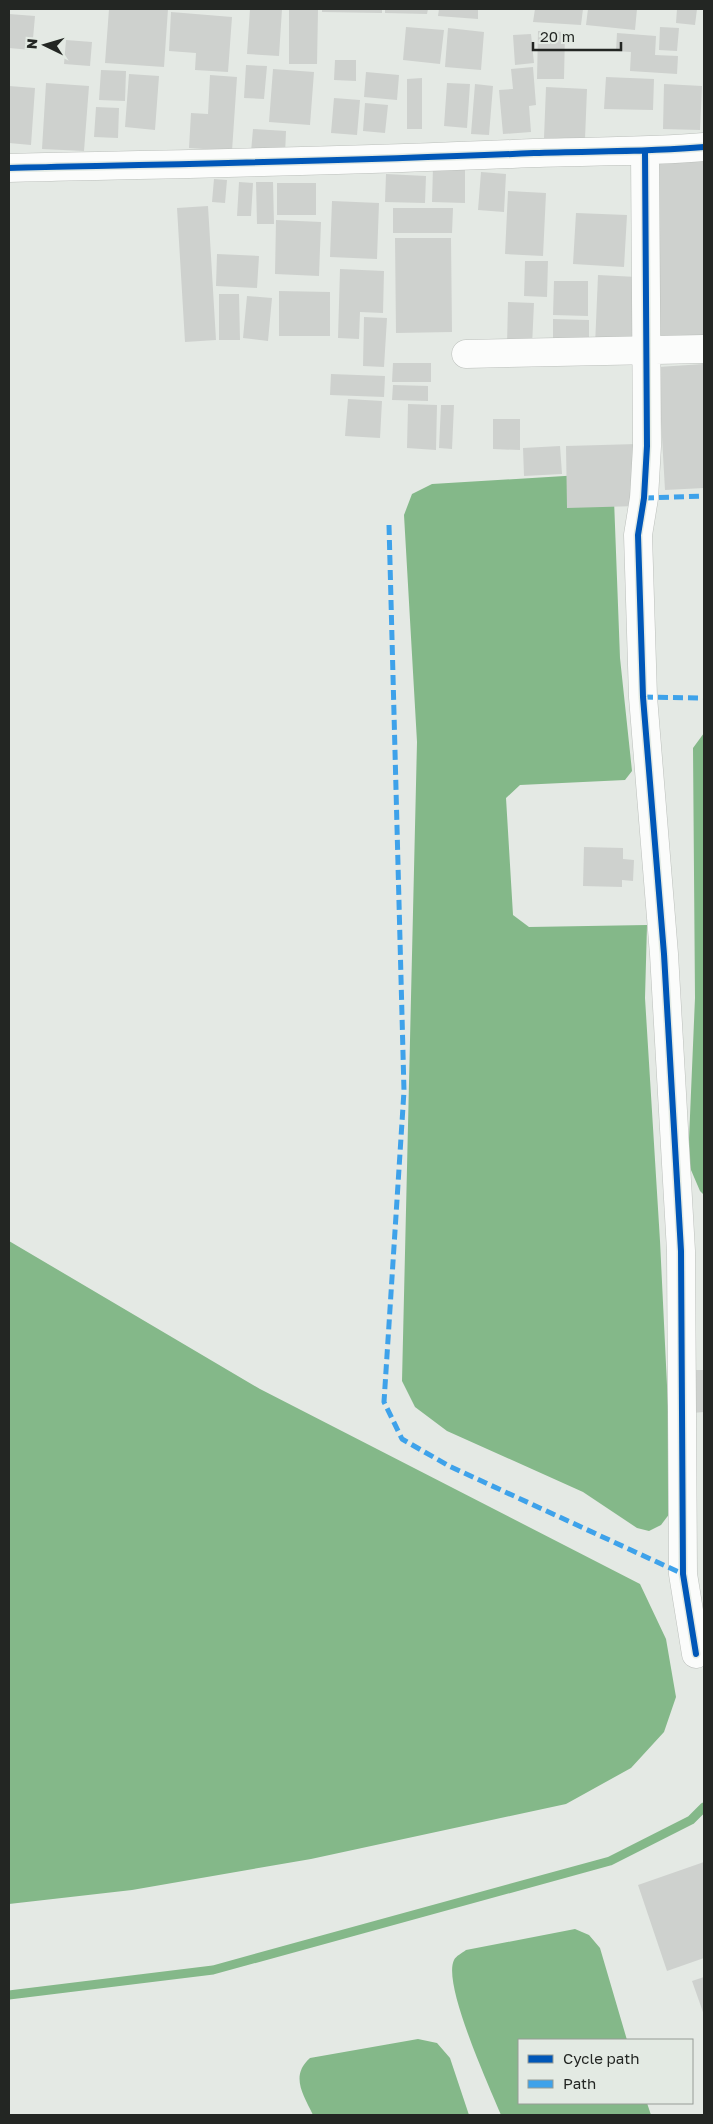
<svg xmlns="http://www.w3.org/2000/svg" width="713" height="2124" viewBox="0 0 713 2124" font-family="'Golos Text',sans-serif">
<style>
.water{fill:#84b889}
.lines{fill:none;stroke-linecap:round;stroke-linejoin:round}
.stream{stroke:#84b889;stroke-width:9}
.building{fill:#ced1ce}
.minor-casing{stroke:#bbbfbb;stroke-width:29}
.minor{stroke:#fbfcfb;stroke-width:28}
.quiet{stroke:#3ea2ea;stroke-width:5;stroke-dasharray:10 5;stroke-linecap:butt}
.cycleway-casing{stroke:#e3eae3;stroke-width:9}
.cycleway{stroke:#0057b8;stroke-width:6}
</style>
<rect width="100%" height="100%" fill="#e4e9e4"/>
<path class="water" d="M 613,473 L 620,658 L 632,771 L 625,780 L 520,785 L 506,798 L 513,915 L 529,927 L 647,925 L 645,998 L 660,1241 L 673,1509 L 661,1525 L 649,1531 L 637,1528 L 583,1492 L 447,1431 L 415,1407 L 402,1381 L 417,742 L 404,515 L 412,494 L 432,484 Z
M 704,733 L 704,1195 L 700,1191 L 688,1163 L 695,998 L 693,748 Z
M 9,1241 L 260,1389 L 640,1584 L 666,1639 L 676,1697 L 664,1732 L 631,1768 L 566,1804 L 311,1859 L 132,1890 L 9,1904 Z
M 575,1929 L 589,1935 L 600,1948 L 627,2040 L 519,2040 L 519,2103 L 647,2103 L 651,2115 L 501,2115 C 490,2088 442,1984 454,1960 C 456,1956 462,1953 466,1950 Z
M 418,2039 L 437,2043 L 450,2058 L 469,2115 L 313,2115 C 303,2094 290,2076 310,2058 Z"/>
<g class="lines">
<path class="stream" d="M 9,1995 L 213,1970 L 610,1861 L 691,1820 L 704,1807"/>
</g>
<path class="building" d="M 109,9 L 168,9 L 164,67 L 105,63 Z
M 250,9 L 282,9 L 279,56 L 247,54 Z
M 322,9 L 382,9 L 382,13 L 322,12 Z
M 385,9 L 428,9 L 427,14 L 385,13 Z
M 439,9 L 478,9 L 478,19 L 438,16 Z
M 535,9 L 583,9 L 581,25 L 533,22 Z
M 588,9 L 637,9 L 635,30 L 586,25 Z
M 677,9 L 697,9 L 695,25 L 676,23 Z
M 289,10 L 318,10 L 317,64 L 289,64 Z
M 171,12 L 232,17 L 228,72 L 195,70 L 196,53 L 169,51 Z
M 9,14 L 35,16 L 32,50 L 9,48 Z
M 406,27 L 444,30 L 440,64 L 403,60 Z
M 660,27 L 679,28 L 677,51 L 659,50 Z
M 448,28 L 484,32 L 481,70 L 445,67 Z
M 538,31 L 565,32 L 564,79 L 537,79 Z
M 617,33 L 656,36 L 655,55 L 678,56 L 677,74 L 630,71 L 631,52 L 616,51 Z
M 531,34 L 534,63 L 515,65 L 513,35 Z
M 66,40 L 92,42 L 90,66 L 64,64 Z
M 335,60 L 356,60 L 356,81 L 334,80 Z
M 246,65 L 267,66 L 264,99 L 244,98 Z
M 533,67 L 536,105 L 529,106 L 531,132 L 503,134 L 499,90 L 513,89 L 511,69 Z
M 273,69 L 314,72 L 310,125 L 269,122 Z
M 101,70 L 126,71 L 125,101 L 99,100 Z
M 366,72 L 399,75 L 397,100 L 364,97 Z
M 129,74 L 159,76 L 155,130 L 125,127 Z
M 210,75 L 237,77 L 232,151 L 189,148 L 191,113 L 208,114 Z
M 606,77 L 654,79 L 653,110 L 604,109 Z
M 422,78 L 422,129 L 407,129 L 407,79 Z
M 46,83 L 89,86 L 84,151 L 42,149 Z
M 447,83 L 470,84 L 467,128 L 444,126 Z
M 475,84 L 493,86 L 489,135 L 471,134 Z
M 664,84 L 702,86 L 700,130 L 663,129 Z
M 9,86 L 35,88 L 31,145 L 9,143 Z
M 546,87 L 587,89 L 585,139 L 544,138 Z
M 334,98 L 360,100 L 357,135 L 331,133 Z
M 365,103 L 388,105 L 385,133 L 363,131 Z
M 96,107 L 119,108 L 118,138 L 94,137 Z
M 253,129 L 286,131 L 285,155 L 251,152 Z
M 659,159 L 704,159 L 704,342 L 657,341 Z
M 433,167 L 465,168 L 465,203 L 432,202 Z
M 481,172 L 506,174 L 504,212 L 478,210 Z
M 386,174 L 426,176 L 425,203 L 385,202 Z
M 214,179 L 227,180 L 225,203 L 212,202 Z
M 239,182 L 253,183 L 251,216 L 237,216 Z
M 256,182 L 273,182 L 274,224 L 257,224 Z
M 277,183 L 316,183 L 316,215 L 277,215 Z
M 508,191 L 546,193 L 543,256 L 505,254 Z
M 332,201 L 379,203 L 377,259 L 330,257 Z
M 208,206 L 216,340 L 185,342 L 177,208 Z
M 393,208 L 453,208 L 452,233 L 393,233 Z
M 576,213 L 627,215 L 624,267 L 573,264 Z
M 276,220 L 321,222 L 319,276 L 275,274 Z
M 395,238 L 451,238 L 452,332 L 396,333 Z
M 217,254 L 259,256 L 257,288 L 216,286 Z
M 525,261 L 548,261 L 547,297 L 524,296 Z
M 340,269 L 384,271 L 383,313 L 360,312 L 359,339 L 338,338 Z
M 598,275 L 637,277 L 635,347 L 595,346 Z
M 554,281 L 588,281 L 588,316 L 553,315 Z
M 279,291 L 330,292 L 330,336 L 279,336 Z
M 219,294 L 239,294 L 240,340 L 219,340 Z
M 247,296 L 272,298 L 268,341 L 243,338 Z
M 508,302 L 534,303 L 532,346 L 507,345 Z
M 364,317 L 387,318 L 384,367 L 363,366 Z
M 553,319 L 589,320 L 589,342 L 553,341 Z
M 393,363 L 431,363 L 431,382 L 392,382 Z
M 704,364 L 704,488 L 665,490 L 658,367 Z
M 331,374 L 385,376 L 384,397 L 330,395 Z
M 393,385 L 428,386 L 428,401 L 392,400 Z
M 348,399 L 382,401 L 380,438 L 345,436 Z
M 408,404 L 437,405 L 436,450 L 407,448 Z
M 441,405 L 454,405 L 452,449 L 439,448 Z
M 493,419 L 520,419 L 520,450 L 493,449 Z
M 637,444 L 638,506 L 567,508 L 566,446 Z
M 560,446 L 562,474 L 524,476 L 523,448 Z
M 584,847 L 623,848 L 623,859 L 634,860 L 633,881 L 622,880 L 622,887 L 583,886 Z
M 690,1370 L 704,1370 L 704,1412 L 692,1413 Z
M 704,1862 L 704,1958 L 667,1971 L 638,1885 Z
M 704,1977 L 704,2015 L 692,1981 Z"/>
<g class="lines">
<g class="minor-casing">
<path id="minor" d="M 645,152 L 647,446 L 644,498 L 638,535 L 643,697 L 664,954 L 681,1251 L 683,1574 L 696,1654
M 9,168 C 184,164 359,161 534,153 C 591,151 647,152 704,147
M 466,354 L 704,349"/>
</g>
<use href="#minor" class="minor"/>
<path class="quiet" d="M 644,498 L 704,496
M 389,525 L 404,1091 L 384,1402 L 402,1439 L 449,1466 L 683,1574
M 643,697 L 704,698"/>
<g class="cycleway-casing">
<path id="cycleway" d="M 645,152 L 647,446 L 644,498 L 638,535 L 643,697 L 664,954 L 681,1251 L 683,1574 L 696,1654
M 9,168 C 184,164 359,161 534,153 C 591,151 647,152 704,147"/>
</g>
<use href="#cycleway" class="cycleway"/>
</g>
<rect width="713" height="2124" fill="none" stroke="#232623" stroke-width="20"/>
<rect x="518" y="2039" width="175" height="65" fill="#e3eae3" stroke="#969c96"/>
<rect x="528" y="2055" width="25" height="8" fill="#0057b8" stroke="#969c96"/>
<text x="563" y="2064" font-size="15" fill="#232623">Cycle path</text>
<rect x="528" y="2080" width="25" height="8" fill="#3ea2ea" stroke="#969c96"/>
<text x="563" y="2089" font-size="15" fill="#232623">Path</text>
<g transform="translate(45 45) rotate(275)" stroke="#e3eae3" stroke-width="4" paint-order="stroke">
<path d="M0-4L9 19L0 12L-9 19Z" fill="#232623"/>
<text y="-8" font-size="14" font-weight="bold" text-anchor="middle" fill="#232623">N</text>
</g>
<path d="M533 42v8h88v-8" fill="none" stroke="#232623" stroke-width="2.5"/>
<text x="540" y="42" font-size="15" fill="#232623" stroke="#e3eae3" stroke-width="4" paint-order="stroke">20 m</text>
</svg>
